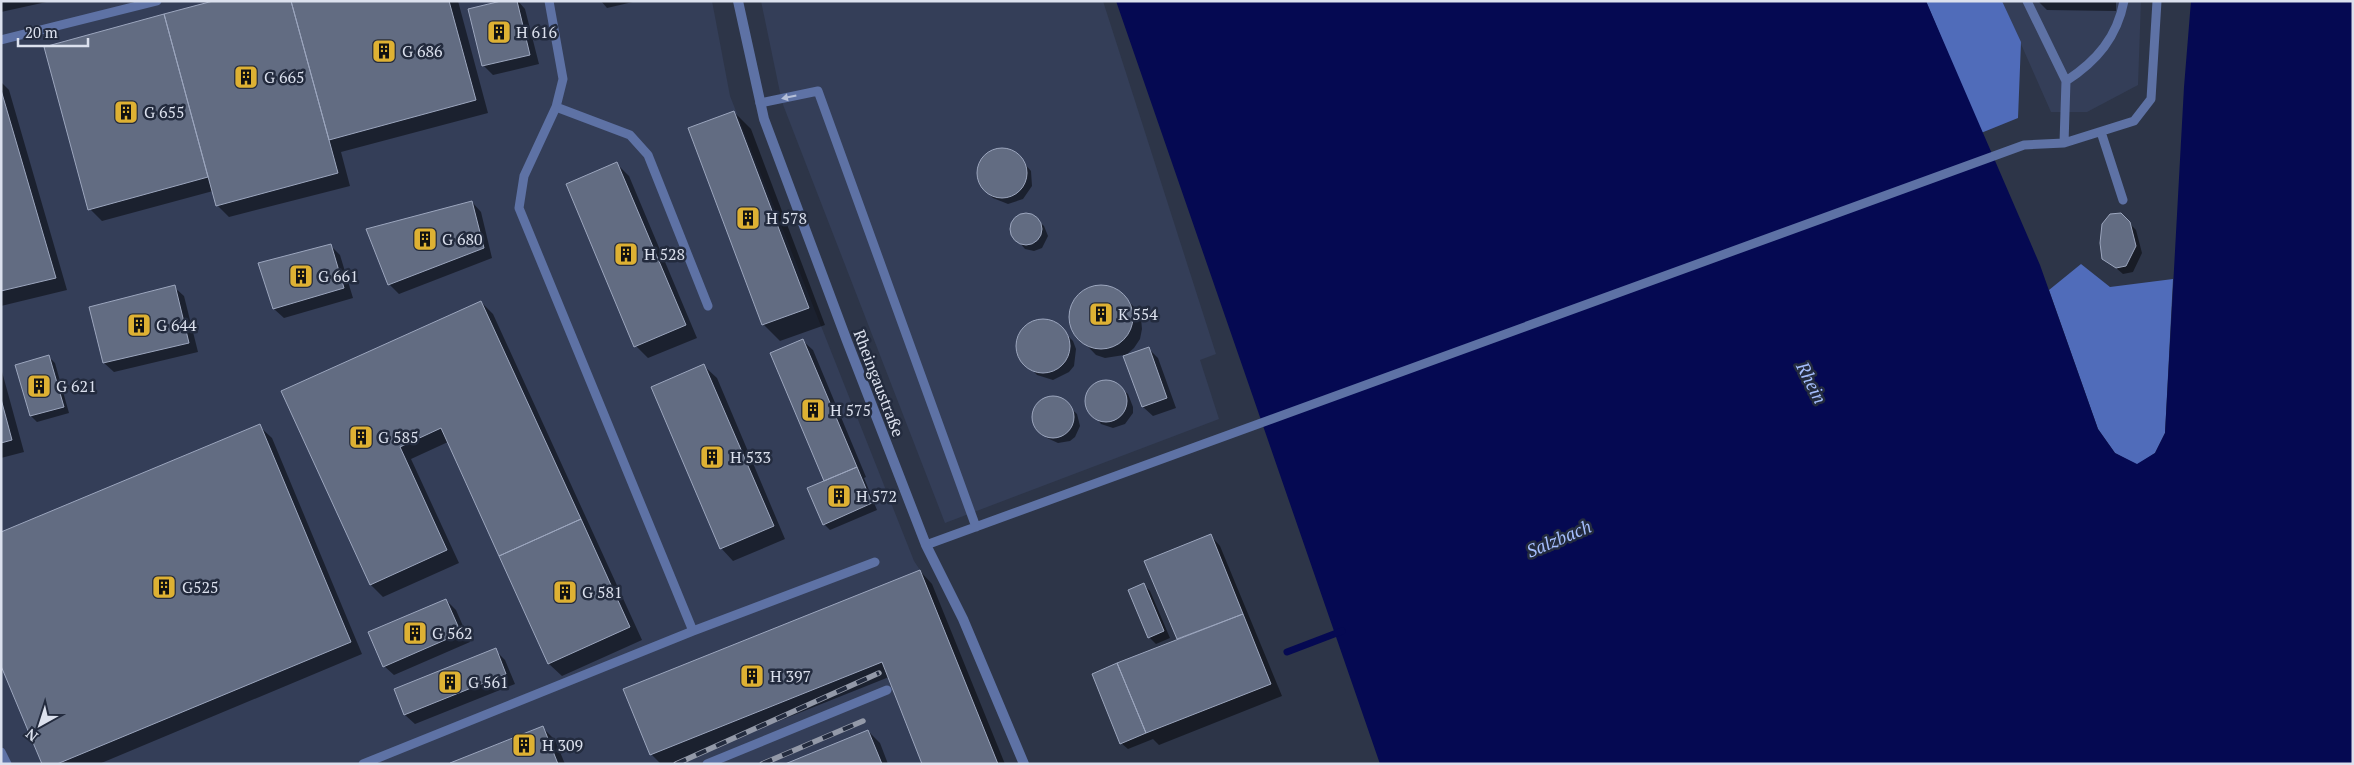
<svg xmlns="http://www.w3.org/2000/svg" width="2354" height="765" viewBox="0 0 2354 765" font-family="'PT Serif',serif">
<style>
.built{fill:#343e58}
.forest{fill:#506cba}
.water{fill:#050952}
.shadow{fill:#0007}
.lines{fill:none;stroke-linecap:round;stroke-linejoin:round}
.stream{stroke:#050952;stroke-width:7}
.building{fill:#626c82;stroke:#9ca6be}
.service{stroke:#5e72a5;stroke-width:9}
.tertiary{stroke:#5e72a5;stroke-width:10}
.rail-casing{stroke:#9399a8;stroke-width:5.5}
.rail{stroke:#232b3e;stroke-width:4;stroke-dasharray:11;stroke-linecap:butt}
.oneway{fill:#b6c0d8}
.labels{text-anchor:middle;stroke-width:5;stroke-linejoin:round;paint-order:stroke}
.poi-label{font-size:16px;fill:#dce1ee;stroke:#232b3e;text-anchor:start}
.street-label{font-size:16px;fill:#dce1ee;stroke:#232b3e}
.water-label{font-size:18px;font-style:italic;fill:#a5befd;stroke:#232b3e}
</style>
<rect width="100%" height="100%" fill="#2d3548"/>
<path class="built" d="M 1,1 L 712,1 L 730,96 L 914,561 L 920,570 L 998,764 L 1,764 Z
M 761,1 L 1103,1 L 1216,354 L 1200,360 L 1219,419 L 945,523 L 782,102 Z
M 2002,1 L 2141,1 L 2138,85 L 2087,112 L 2051,112 Z"/>
<path class="forest" d="M 1926,1 L 2002,1 L 2021,42 L 2018,118 L 1981,133 Z
M 2081,264 L 2110,287 L 2173,279 L 2165,433 L 2155,453 L 2137,465 L 2115,453 L 2098,429 L 2049,290 Z"/>
<path class="water" d="M 1116,1 L 1926,1 L 2040,265 L 2098,429 L 2115,453 L 2137,464 L 2155,453 L 2165,433 L 2184,87 L 2191,1 L 2353,1 L 2353,764 L 1380,764 Z"/>
<path class="shadow" d="M 1,1 L 51,1 L 1,12 Z
M 218,1 L 458,1 L 488,113 L 341,152 L 350,186 L 229,217 L 217,205 L 213,191 L 102,221 L 90,209 L 46,47 Z
M 507,1 L 518,1 L 525,9 L 539,64 L 493,75 L 484,66 Z
M 601,1 L 637,1 L 607,8 Z
M 2038,1 L 2116,1 L 2116,11 L 2047,10 Z
M 1,82 L 9,90 L 67,290 L 1,306 Z
M 734,112 L 751,129 L 825,325 L 780,341 L 763,324 Z
M 1006,150 L 1014,152 L 1031,171 L 1032,186 L 1023,199 L 1008,204 L 993,198 L 986,191 L 981,185 L 978,170 L 985,156 L 991,151 Z
M 617,164 L 629,176 L 697,338 L 648,358 L 636,346 Z
M 472,202 L 481,212 L 492,258 L 399,294 L 389,284 Z
M 1023,214 L 1033,216 L 1044,226 L 1048,236 L 1042,248 L 1034,251 L 1025,249 L 1012,234 L 1011,229 L 1014,219 Z
M 2120,214 L 2136,230 L 2142,253 L 2133,272 L 2123,274 L 2108,261 Z
M 331,246 L 340,255 L 353,298 L 284,318 L 274,309 Z
M 1098,286 L 1108,287 L 1118,291 L 1136,309 L 1141,318 L 1142,329 L 1140,339 L 1134,348 L 1125,356 L 1148,348 L 1158,358 L 1176,408 L 1153,416 L 1143,407 L 1124,355 L 1105,358 L 1096,355 L 1072,330 L 1070,321 L 1074,301 L 1080,293 Z
M 174,287 L 184,296 L 198,352 L 114,372 L 104,363 L 91,308 Z
M 481,302 L 493,314 L 642,640 L 562,676 L 549,664 L 448,442 L 411,459 L 459,563 L 383,597 L 371,585 L 283,392 Z
M 1037,321 L 1054,322 L 1073,341 L 1076,349 L 1074,366 L 1069,372 L 1053,380 L 1037,375 L 1019,355 L 1018,338 L 1022,330 Z
M 803,341 L 813,350 L 866,477 L 864,478 L 877,510 L 830,530 L 824,524 L 826,482 Z
M 48,356 L 55,363 L 69,413 L 37,422 L 31,416 Z
M 704,366 L 717,378 L 785,539 L 733,561 L 721,548 Z
M 1,368 L 24,452 L 1,458 Z
M 1103,381 L 1109,381 L 1121,388 L 1128,394 L 1133,407 L 1133,413 L 1125,424 L 1113,428 L 1101,424 L 1087,406 L 1088,393 L 1091,387 Z
M 1055,397 L 1061,399 L 1077,414 L 1080,426 L 1075,437 L 1070,441 L 1058,443 L 1047,438 L 1040,431 L 1034,419 L 1037,406 L 1048,398 Z
M 259,426 L 272,438 L 362,654 L 99,764 L 43,764 Z
M 1211,536 L 1220,546 L 1282,696 L 1159,745 L 1153,739 L 1128,749 L 1121,743 L 1180,640 L 1178,638 Z
M 920,571 L 932,584 L 1005,764 L 924,764 L 889,677 L 671,764 L 661,764 L 651,754 Z
M 1144,585 L 1150,591 L 1170,638 L 1156,644 L 1149,637 Z
M 446,600 L 456,610 L 470,642 L 394,675 L 384,666 Z
M 495,650 L 505,660 L 515,684 L 415,724 L 405,715 Z
M 543,728 L 555,740 L 565,764 L 452,764 Z
M 868,731 L 880,743 L 888,764 L 789,764 Z"/>
<g class="lines">
<path class="stream" d="M 1287,652 L 1342,631"/>
</g>
<path class="building" d="M 213,1 L 291,1 L 338,173 L 216,206 L 164,14 Z
M 291,1 L 449,1 L 476,100 L 329,140 Z
M 501,1 L 517,1 L 530,55 L 482,66 L 468,9 Z
M 164,14 L 208,177 L 88,210 L 44,47 Z
M 1,90 L 56,278 L 1,291 Z
M 734,111 L 809,308 L 762,325 L 688,128 Z
M977 173a25 25 0 1 1 50 0a25 25 0 1 1-50 0Z
M 617,162 L 686,325 L 634,347 L 566,184 Z
M 472,201 L 484,248 L 388,285 L 366,229 Z
M1010 229a16 16 0 1 1 32 0a16 16 0 1 1-32 0Z
M 2121,213 L 2130,222 L 2136,246 L 2126,266 L 2116,268 L 2102,259 L 2100,243 L 2102,224 L 2110,214 Z
M 331,244 L 344,288 L 273,309 L 258,263 Z
M1069 317a32 32 0 1 1 64 0a32 32 0 1 1-64 0Z
M 175,285 L 189,343 L 103,363 L 89,307 Z
M 481,301 L 581,519 L 499,556 L 441,428 L 400,447 L 447,550 L 370,585 L 281,391 Z
M1016 346a27 27 0 1 1 54 0a27 27 0 1 1-54 0Z
M 803,339 L 857,467 L 824,481 L 770,353 Z
M 1149,347 L 1167,398 L 1142,407 L 1123,356 Z
M 49,355 L 64,407 L 30,416 L 15,365 Z
M 704,364 L 774,526 L 720,549 L 651,387 Z
M1085 401a21 21 0 1 1 42 0a21 21 0 1 1-42 0Z
M1032 417a21 21 0 1 1 42 0a21 21 0 1 1-42 0Z
M 1,399 L 12,440 L 1,443 Z
M 260,424 L 351,642 L 57,764 L 42,764 L 1,666 L 1,532 Z
M 857,467 L 872,503 L 823,525 L 807,488 Z
M 581,519 L 630,627 L 548,664 L 499,556 Z
M 1211,534 L 1243,614 L 1177,639 L 1144,561 Z
M 920,570 L 998,764 L 922,764 L 882,662 L 650,755 L 623,689 Z
M 1144,583 L 1164,631 L 1148,638 L 1128,590 Z
M 446,599 L 461,633 L 383,667 L 368,632 Z
M 1243,614 L 1271,684 L 1146,733 L 1117,663 Z
M 496,648 L 506,674 L 404,715 L 394,689 Z
M 1117,663 L 1146,733 L 1120,744 L 1092,674 Z
M 543,726 L 558,764 L 450,764 L 450,763 Z
M 868,730 L 882,764 L 785,764 Z"/>
<g class="lines">
<path class="service" d="M 549,1 L 563,79 L 556,107 L 524,176 L 519,208 L 693,631
M 2027,1 L 2066,81
M 1,40 L 157,1
M 760,103 L 818,91 L 976,527
M 556,107 L 630,135 L 648,155 L 708,306
M 2101,132 L 2123,200
M 2064,143 L 2066,81 C 2097,61 2117,37 2124,1
M 926,545 L 2024,145 L 2064,143 L 2134,121 L 2151,99 L 2157,1
M 1,752 L 7,764
M 363,764 L 693,631 L 875,562
M 707,764 L 887,690"/>
<path class="tertiary" d="M 738,1 L 764,119 L 847,341 L 926,545 L 963,619 L 1024,764"/>
<g class="rail-casing">
<path id="rail" d="M 676,764 L 879,673
M 762,764 L 863,721"/>
</g>
<use href="#rail" class="rail"/>
</g>
<defs><path id="oneway-solid" d="M-6-.8H1V-3.2L6.5 0L1 3.2V.8H-6Z" transform="scale(1.25)"/></defs>
<use class="oneway" href="#oneway-solid" transform="translate(789 97) rotate(168)"/>
<defs>
<g id="building-square" transform="scale(1.25)"><rect x="-9" y="-9" width="18" height="18" rx="4" fill="#deb133" stroke="#232b3e"/><path d="M-4-6H4V6H1V3H-1V6H-4ZM-2.5-4.3h1.7v1.8h-1.7ZM.8-4.3h1.7v1.8H.8ZM-2.5-1h1.7V.8h-1.7ZM.8-1h1.7V.8H.8Z" fill="#111"/></g>
</defs>
<g fill-rule="evenodd">
<use href="#building-square" x="499" y="32"/>
<use href="#building-square" x="384" y="51"/>
<use href="#building-square" x="246" y="77"/>
<use href="#building-square" x="126" y="112"/>
<use href="#building-square" x="748" y="218"/>
<use href="#building-square" x="425" y="239"/>
<use href="#building-square" x="626" y="254"/>
<use href="#building-square" x="301" y="276"/>
<use href="#building-square" x="1101" y="314"/>
<use href="#building-square" x="139" y="325"/>
<use href="#building-square" x="39" y="386"/>
<use href="#building-square" x="813" y="410"/>
<use href="#building-square" x="361" y="437"/>
<use href="#building-square" x="712" y="457"/>
<use href="#building-square" x="839" y="496"/>
<use href="#building-square" x="164" y="587"/>
<use href="#building-square" x="565" y="592"/>
<use href="#building-square" x="415" y="633"/>
<use href="#building-square" x="752" y="676"/>
<use href="#building-square" x="450" y="682"/>
<use href="#building-square" x="524" y="745"/>
</g>
<g class="labels">
<g class="poi-label">
<text x="516" y="38">H 616</text>
<text x="402" y="57">G 686</text>
<text x="264" y="83">G 665</text>
<text x="144" y="118">G 655</text>
<text x="766" y="224">H 578</text>
<text x="442" y="245">G 680</text>
<text x="644" y="260">H 528</text>
<text x="318" y="282">G 661</text>
<text x="1118" y="320">K 554</text>
<text x="156" y="331">G 644</text>
<text x="56" y="392">G 621</text>
<text x="830" y="416">H 575</text>
<text x="378" y="443">G 585</text>
<text x="730" y="463">H 533</text>
<text x="856" y="502">H 572</text>
<text x="182" y="593">G525</text>
<text x="582" y="598">G 581</text>
<text x="432" y="639">G 562</text>
<text x="770" y="682">H 397</text>
<text x="468" y="688">G 561</text>
<text x="542" y="751">H 309</text>
</g>
<g class="street-label">
<text transform="translate(879 383) rotate(69)" y="6">Rheingaustraße</text>
</g>
<g class="water-label">
<text transform="translate(1811 383) rotate(63)" y="6">Rhein</text>
<text transform="translate(1559 539) rotate(-23)" y="6">Salzbach</text>
</g>
</g>
<rect width="2354" height="765" fill="none" stroke="#dce1ee" stroke-width="5"/>
<g transform="translate(40 725) rotate(219)" stroke="#232b3e" stroke-width="4" paint-order="stroke">
<path d="M0-4L9 19L0 12L-9 19Z" fill="#dce1ee"/>
<text y="-8" font-size="14" font-weight="bold" text-anchor="middle" fill="#dce1ee">N</text>
</g>
<path d="M18 38v8h70v-8" fill="none" stroke="#dce1ee" stroke-width="2.5"/>
<text x="25" y="38" font-size="15" fill="#dce1ee" stroke="#232b3e" stroke-width="4" paint-order="stroke">20 m</text>
</svg>
